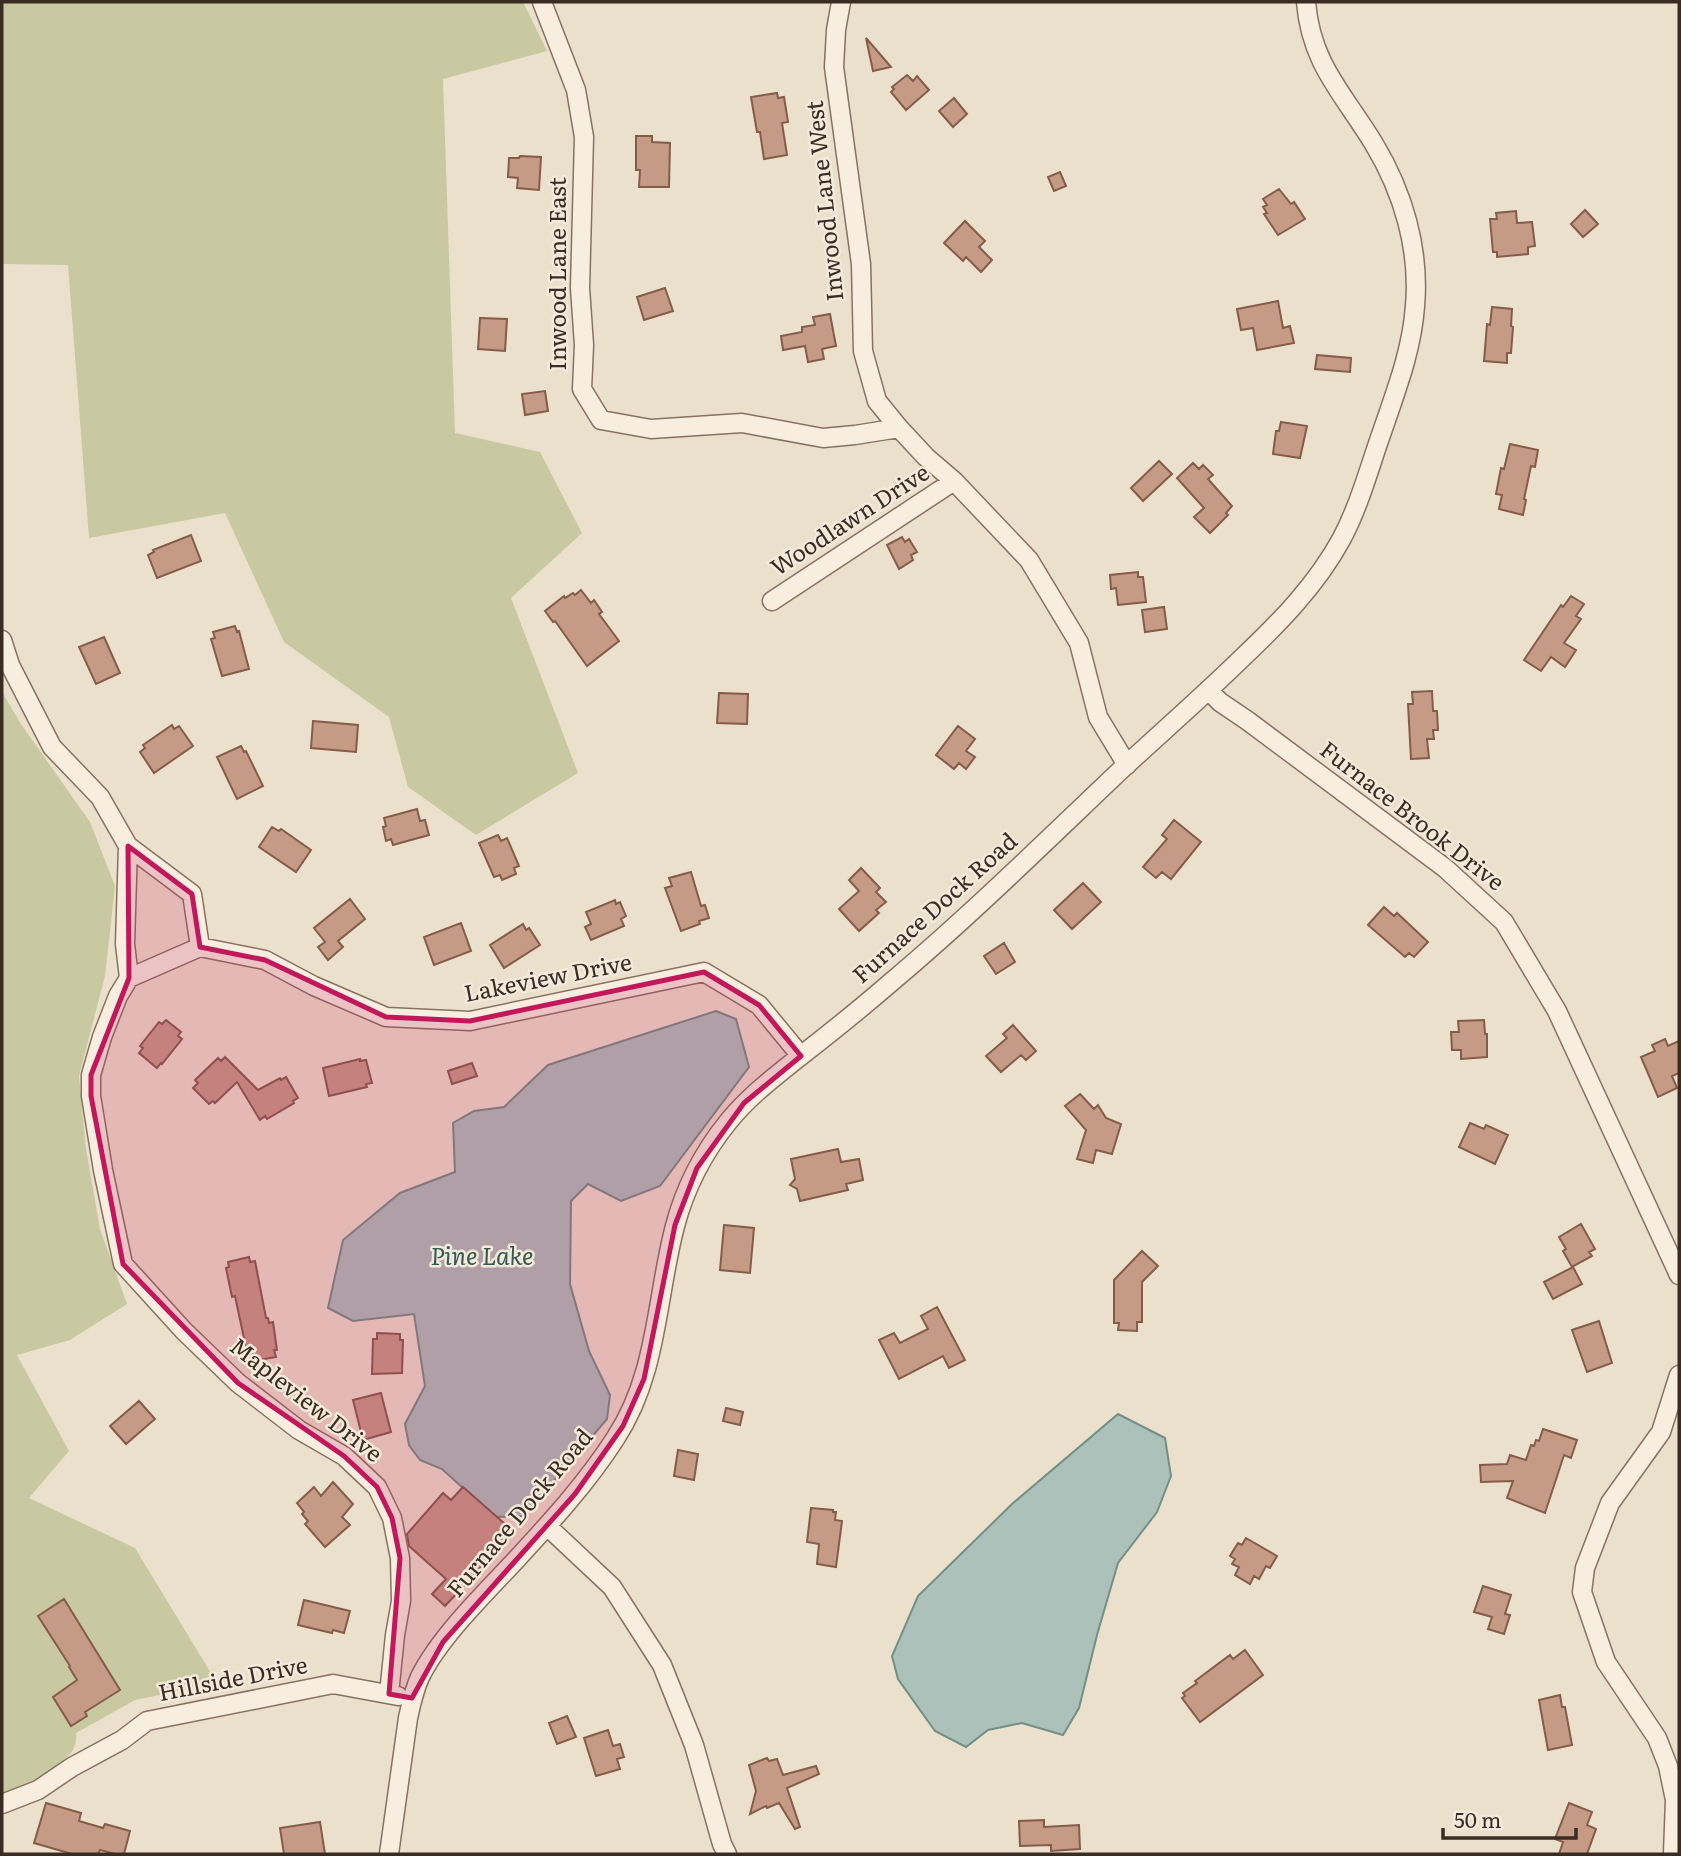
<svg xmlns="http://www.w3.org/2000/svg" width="1681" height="1856" viewBox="0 0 1681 1856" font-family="Literata,serif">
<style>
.green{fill:#c8c9a1}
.water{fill:#acc1b9;stroke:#738f86;stroke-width:2}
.building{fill:#c69b86;stroke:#845c49;stroke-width:2}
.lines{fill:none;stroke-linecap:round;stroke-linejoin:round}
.minor-casing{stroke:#877261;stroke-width:21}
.minor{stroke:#f7eedf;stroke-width:18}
.marked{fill:#c2185b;fill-opacity:0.2;stroke:#c2185b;stroke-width:5;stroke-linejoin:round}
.labels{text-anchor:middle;stroke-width:5;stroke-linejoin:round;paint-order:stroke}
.street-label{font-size:23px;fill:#3a2c23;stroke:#f3eadb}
.water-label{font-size:24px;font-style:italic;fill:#345852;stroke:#f3eadb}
</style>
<rect width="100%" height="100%" fill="#ebe0cc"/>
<path class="green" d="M 2,2 L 523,2 L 547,51 L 443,79 L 455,433 L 540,452 L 582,533 L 511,598 L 578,773 L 476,835 L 408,787 L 389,717 L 284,642 L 225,513 L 89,538 L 68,265 L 2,264 Z
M 2,692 L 21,724 L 90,822 L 115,886 L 105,976 L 79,1076 L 86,1149 L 100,1229 L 127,1304 L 70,1340 L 17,1355 L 69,1451 L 29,1498 L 135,1548 L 217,1683 L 135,1700 L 76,1733 C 77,1741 75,1748 70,1754 C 59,1767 18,1791 2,1794 Z"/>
<path class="water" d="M 716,1011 L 736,1019 L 749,1067 L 660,1186 L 621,1201 L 588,1184 L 571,1201 L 570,1284 L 589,1351 L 610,1395 L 607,1419 L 524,1516 L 495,1517 L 442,1469 L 420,1460 L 409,1445 L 405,1424 L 425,1386 L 414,1314 L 353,1321 L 328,1308 L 343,1240 L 400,1193 L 455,1172 L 453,1123 L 474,1111 L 504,1107 L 548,1065 Z
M 1118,1414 L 1165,1438 L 1171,1476 L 1157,1512 L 1118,1563 L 1097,1635 L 1079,1708 L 1063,1735 L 1022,1723 L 988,1730 L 966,1747 L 935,1731 L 898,1679 L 892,1656 L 918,1596 L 1012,1504 Z"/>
<path class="building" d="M 866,38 L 891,67 L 873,71 Z
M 907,75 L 913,81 L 917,76 L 929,90 L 906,110 L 891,92 L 894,89 L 892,87 Z
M 777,93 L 778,98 L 784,97 L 788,122 L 782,123 L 787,155 L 764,159 L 760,132 L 757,132 L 751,97 Z
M 954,98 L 967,114 L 953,127 L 939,111 Z
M 636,136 L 652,136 L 652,142 L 670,143 L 669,187 L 639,187 L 640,170 L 636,170 Z
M 520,156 L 541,157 L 539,190 L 517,188 L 518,178 L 508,177 L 509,158 L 519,158 Z
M 1060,172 L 1066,186 L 1054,191 L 1048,177 Z
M 1279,189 L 1291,204 L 1294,202 L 1305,219 L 1278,235 L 1264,214 L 1267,213 L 1263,207 L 1267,205 L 1263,199 Z
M 1585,210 L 1598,224 L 1583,237 L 1571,224 Z
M 1516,211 L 1517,223 L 1532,222 L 1535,246 L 1528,247 L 1528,254 L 1497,257 L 1497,252 L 1493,252 L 1490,219 L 1497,219 L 1496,213 Z
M 965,221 L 985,241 L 979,247 L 992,260 L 981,272 L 966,257 L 963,261 L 944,243 Z
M 665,288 L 673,311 L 644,320 L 637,297 Z
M 1278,301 L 1283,328 L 1290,326 L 1294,343 L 1257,350 L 1253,328 L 1241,330 L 1237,309 Z
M 1492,307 L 1512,309 L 1511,326 L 1513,327 L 1511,353 L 1507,353 L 1507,363 L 1484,361 L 1487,324 L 1490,325 Z
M 830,314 L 836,346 L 822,349 L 824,359 L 808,362 L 805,346 L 783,350 L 781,336 L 802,332 L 802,327 L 815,325 L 813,317 Z
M 480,318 L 507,319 L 505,351 L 478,349 Z
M 1317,355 L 1351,358 L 1350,372 L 1315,369 Z
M 545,391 L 548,411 L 525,415 L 522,394 Z
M 1281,422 L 1307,426 L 1300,458 L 1273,454 L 1276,431 L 1279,431 Z
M 1510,444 L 1538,450 L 1535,467 L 1531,466 L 1524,499 L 1526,500 L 1523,515 L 1499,509 L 1502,495 L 1496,494 L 1501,468 L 1504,469 Z
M 1159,461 L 1172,474 L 1143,501 L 1131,488 Z
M 1193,463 L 1199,469 L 1203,465 L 1213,475 L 1208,479 L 1232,506 L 1226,513 L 1228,515 L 1210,533 L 1194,517 L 1204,508 L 1177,478 Z
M 191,535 L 201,561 L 157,578 L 148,555 L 154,552 L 153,550 Z
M 902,537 L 905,542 L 909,539 L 917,552 L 911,555 L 913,560 L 899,569 L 887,545 Z
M 1138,572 L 1138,577 L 1143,577 L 1146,602 L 1118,605 L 1116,588 L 1111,589 L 1110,575 Z
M 581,590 L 591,603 L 594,600 L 602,612 L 599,614 L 619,641 L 587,666 L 555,621 L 553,622 L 545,611 L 564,596 L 565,598 L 573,593 L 575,595 Z
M 1571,596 L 1584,604 L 1576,616 L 1581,619 L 1564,643 L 1576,650 L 1565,667 L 1551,657 L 1541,671 L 1524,660 L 1561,605 L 1563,607 Z
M 1164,607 L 1167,629 L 1145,632 L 1142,610 Z
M 235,626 L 237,632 L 239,631 L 249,669 L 222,676 L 211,639 L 215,638 L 213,632 Z
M 104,637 L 120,673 L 96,684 L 79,647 Z
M 1432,691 L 1433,711 L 1437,711 L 1438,730 L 1433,730 L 1434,739 L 1427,739 L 1429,758 L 1411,759 L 1408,704 L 1413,704 L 1412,692 Z
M 719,693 L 748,694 L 747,724 L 717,723 Z
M 313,721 L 358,725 L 356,752 L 311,748 Z
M 172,725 L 174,729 L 179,726 L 193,746 L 154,773 L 140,752 L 145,748 L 143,745 Z
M 958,726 L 975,739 L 966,751 L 975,757 L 966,769 L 959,763 L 954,769 L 936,755 Z
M 241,746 L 244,752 L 246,751 L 263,786 L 237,799 L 217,757 Z
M 417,809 L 420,821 L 425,820 L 429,835 L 393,845 L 391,839 L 386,841 L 383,827 L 386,826 L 384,818 Z
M 1174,820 L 1201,842 L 1171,879 L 1162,872 L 1156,878 L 1143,867 L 1167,839 L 1162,835 Z
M 272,827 L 279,831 L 281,829 L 311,850 L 296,872 L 259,847 Z
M 498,835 L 501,841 L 507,838 L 519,866 L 514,868 L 516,874 L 502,880 L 500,875 L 494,877 L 479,843 Z
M 861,868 L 880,888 L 876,892 L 886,902 L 876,910 L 879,913 L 859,931 L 839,909 L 859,891 L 849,880 Z
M 691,872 L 701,906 L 705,905 L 709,918 L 699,921 L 700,924 L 681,931 L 665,888 L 672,886 L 669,878 Z
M 1083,883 L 1101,902 L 1072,929 L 1054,910 Z
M 350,899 L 365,919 L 338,941 L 343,947 L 328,960 L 318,947 L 325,942 L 314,928 Z
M 615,900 L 616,904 L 620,902 L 626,916 L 621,919 L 624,926 L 591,940 L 585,927 L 591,924 L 586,912 Z
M 1384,907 L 1394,916 L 1397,913 L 1428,942 L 1414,957 L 1409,953 L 1405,957 L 1368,925 Z
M 461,923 L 471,951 L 434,965 L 424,937 Z
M 523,924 L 526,930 L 529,928 L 540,945 L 504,968 L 490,945 Z
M 1004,943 L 1015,962 L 996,974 L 984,956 Z
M 166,1020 L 181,1032 L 178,1036 L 182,1039 L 162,1064 L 161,1063 L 157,1068 L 139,1053 L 143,1048 L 140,1046 L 159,1022 L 162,1024 Z
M 1484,1020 L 1485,1034 L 1487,1034 L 1487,1057 L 1461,1059 L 1461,1050 L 1452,1050 L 1451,1032 L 1459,1032 L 1458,1021 Z
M 1013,1025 L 1036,1051 L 1026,1060 L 1021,1055 L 1001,1072 L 986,1056 L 1007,1038 L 1003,1034 Z
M 1665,1039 L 1668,1046 L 1679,1041 L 1679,1073 L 1672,1076 L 1677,1088 L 1658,1097 L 1641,1057 L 1655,1051 L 1652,1045 Z
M 225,1057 L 258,1090 L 280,1078 L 281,1080 L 286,1077 L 298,1098 L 293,1101 L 294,1103 L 267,1119 L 265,1116 L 260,1120 L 237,1082 L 215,1103 L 213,1101 L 209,1104 L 193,1088 L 198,1083 L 195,1080 L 218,1058 L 221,1061 Z
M 360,1059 L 360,1061 L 366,1060 L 372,1083 L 366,1084 L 367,1087 L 329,1096 L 323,1068 Z
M 472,1063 L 477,1076 L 452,1084 L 448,1071 Z
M 1080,1094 L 1094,1109 L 1098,1105 L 1106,1118 L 1121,1124 L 1112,1154 L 1096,1150 L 1093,1163 L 1077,1159 L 1086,1130 L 1065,1106 Z
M 1470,1123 L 1484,1129 L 1486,1125 L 1508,1135 L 1495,1164 L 1459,1147 Z
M 838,1149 L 841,1162 L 859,1159 L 863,1180 L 846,1184 L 848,1190 L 800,1201 L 797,1189 L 790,1185 L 795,1179 L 791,1159 Z
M 1581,1224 L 1595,1249 L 1589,1252 L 1592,1256 L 1572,1267 L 1563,1251 L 1566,1249 L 1559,1237 Z
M 724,1225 L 754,1228 L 750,1273 L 720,1270 Z
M 1142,1251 L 1158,1266 L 1142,1282 L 1142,1322 L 1137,1322 L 1137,1331 L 1118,1330 L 1119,1323 L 1114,1323 L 1114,1280 Z
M 249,1257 L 250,1262 L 255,1261 L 266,1318 L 268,1318 L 269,1323 L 273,1322 L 277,1350 L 274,1350 L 276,1357 L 253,1361 L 252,1356 L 248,1357 L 235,1296 L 232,1297 L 226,1268 L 229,1267 L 228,1262 Z
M 1573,1267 L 1582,1284 L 1553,1299 L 1544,1282 Z
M 937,1307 L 965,1360 L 949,1368 L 943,1356 L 899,1379 L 879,1340 L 894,1333 L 900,1343 L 928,1329 L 921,1316 Z
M 1599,1321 L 1612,1363 L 1587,1372 L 1572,1330 Z
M 377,1333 L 400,1334 L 400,1340 L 403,1340 L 402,1373 L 372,1374 L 373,1339 L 377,1339 Z
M 381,1393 L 391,1432 L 363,1440 L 353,1400 Z
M 139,1401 L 155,1419 L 126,1444 L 110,1426 Z
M 726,1408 L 743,1412 L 740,1425 L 723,1421 Z
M 1543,1429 L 1577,1440 L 1571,1458 L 1564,1455 L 1545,1513 L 1507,1498 L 1513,1481 L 1481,1482 L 1480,1465 L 1507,1464 L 1510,1455 L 1526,1460 L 1531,1445 L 1534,1446 L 1536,1440 L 1539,1441 Z
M 678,1450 L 698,1454 L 694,1480 L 674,1476 Z
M 333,1482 L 353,1504 L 342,1517 L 350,1525 L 325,1547 L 305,1524 L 308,1521 L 302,1514 L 304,1512 L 297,1503 L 314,1487 L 321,1496 Z
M 463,1487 L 514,1532 L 445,1606 L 432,1594 L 446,1579 L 409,1546 L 407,1534 L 443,1493 L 451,1500 Z
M 811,1508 L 833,1510 L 833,1512 L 836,1512 L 835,1520 L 842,1521 L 836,1567 L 817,1564 L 819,1544 L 807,1542 Z
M 1246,1538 L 1277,1556 L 1270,1568 L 1266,1566 L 1259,1579 L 1254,1576 L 1250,1584 L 1235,1575 L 1239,1567 L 1232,1564 L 1235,1559 L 1230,1556 L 1238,1543 L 1242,1545 Z
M 1483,1586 L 1511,1595 L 1505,1614 L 1510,1615 L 1504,1634 L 1488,1629 L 1492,1617 L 1474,1612 Z
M 64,1599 L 120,1690 L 85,1712 L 87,1716 L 71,1726 L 53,1697 L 77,1680 L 69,1667 L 70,1666 L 38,1616 Z
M 304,1600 L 350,1611 L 344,1633 L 333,1630 L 332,1633 L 298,1625 Z
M 1245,1650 L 1263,1675 L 1200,1722 L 1182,1698 L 1185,1696 L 1183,1693 L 1197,1683 L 1195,1681 L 1230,1655 L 1233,1659 Z
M 1560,1695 L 1562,1707 L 1565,1707 L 1572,1745 L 1548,1750 L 1539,1700 Z
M 567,1716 L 576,1737 L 557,1744 L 549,1723 Z
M 608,1730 L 613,1746 L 620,1744 L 624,1757 L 617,1759 L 620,1769 L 596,1776 L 584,1738 Z
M 767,1758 L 769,1761 L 777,1759 L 783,1775 L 816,1766 L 819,1774 L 787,1788 L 800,1827 L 795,1829 L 779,1803 L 767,1808 L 766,1806 L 750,1814 L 756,1791 L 749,1765 Z
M 46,1803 L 81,1813 L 79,1821 L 103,1828 L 105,1824 L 130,1831 L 124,1854 L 115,1854 L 100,1850 L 98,1854 L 72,1854 L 34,1843 Z
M 1569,1803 L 1592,1812 L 1587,1825 L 1596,1829 L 1587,1854 L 1559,1854 L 1563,1842 L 1555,1839 Z
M 1044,1820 L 1044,1827 L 1079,1825 L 1080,1849 L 1051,1851 L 1051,1845 L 1020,1846 L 1019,1821 Z
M 320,1822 L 325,1854 L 284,1854 L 280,1828 Z"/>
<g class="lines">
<g class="minor-casing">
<path id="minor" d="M 542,2 L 576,90 L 584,137 L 580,288 L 584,345 L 582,389 L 601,420 L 651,429 L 742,423 L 823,438 L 855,435 L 899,428 L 926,457 L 954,481 L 1029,560 L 1079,643 L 1098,717 L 1127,765
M 841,2 L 836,30 L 834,67 L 861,264 L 863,351 L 877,401 L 899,428
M 772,601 L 954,481
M 2,640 L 10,665 L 52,747 L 100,797 L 128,846 L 192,894 L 200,947 L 265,960 L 314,986 L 386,1017 L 470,1021 L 704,972 L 759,1005 L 801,1056
M 1208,690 L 1220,702 L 1248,721 L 1445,868 L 1504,922 L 1557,1011 L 1679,1275
M 128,846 L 125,944 L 129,978 L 118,996 L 102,1037 L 91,1075 L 91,1096 L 103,1170 L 123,1264 L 184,1331 L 238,1383 L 299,1430 L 344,1456 L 377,1487 L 392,1518 L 400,1558 L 401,1601 L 395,1635 L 389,1694
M 129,978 L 200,947
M 547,1526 L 612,1587 L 662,1665 L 694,1745 L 722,1844 L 727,1854
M 2,1804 L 38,1790 L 72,1767 L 122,1740 L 147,1721 L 333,1684 L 398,1696
M 389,1854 L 408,1718 C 411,1704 414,1690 420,1677 C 439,1638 484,1594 514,1562 C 550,1523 586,1484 615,1439 C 658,1374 656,1298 675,1226 C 685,1188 703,1153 728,1122 C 748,1097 773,1078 798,1058 C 829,1034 859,1010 889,984 C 970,916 1046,841 1123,768 C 1162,732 1202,697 1240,660 C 1279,623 1316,586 1342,538 C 1360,504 1370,465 1383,429 C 1397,388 1412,349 1415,306 C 1420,249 1403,192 1374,144 C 1343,93 1311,64 1306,2
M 1673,1854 L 1675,1800 L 1668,1766 L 1657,1738 L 1606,1662 L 1582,1592 L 1585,1568 L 1610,1503 L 1661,1432 L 1679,1375"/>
</g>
<use href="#minor" class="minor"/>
</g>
<path class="marked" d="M 128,846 L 192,894 L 200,947 L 265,960 L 386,1017 L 470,1021 L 704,972 L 759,1005 L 801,1056 L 744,1103 L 697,1168 L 675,1225 L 644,1379 L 623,1426 L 575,1494 L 443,1642 L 412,1698 L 389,1694 L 400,1558 L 392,1518 L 377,1487 L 344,1456 L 238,1383 L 123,1264 L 91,1096 L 91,1075 L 129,978 Z"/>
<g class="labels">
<g class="street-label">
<text transform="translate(825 201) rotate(-96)" y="8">Inwood Lane West</text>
<text transform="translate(558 274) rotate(-90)" y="8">Inwood Lane East</text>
<text transform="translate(850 520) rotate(-33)" y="8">Woodlawn Drive</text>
<text transform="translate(1412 816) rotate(38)" y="8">Furnace Brook Drive</text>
<text transform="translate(935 908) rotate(-42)" y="8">Furnace Dock Road</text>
<text transform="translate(548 978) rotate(-11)" y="8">Lakeview Drive</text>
<text transform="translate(306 1400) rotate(38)" y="8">Mapleview Drive</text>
<text transform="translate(520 1513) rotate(-50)" y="8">Furnace Dock Road</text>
<text transform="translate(233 1679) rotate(-11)" y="8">Hillside Drive</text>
</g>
<g class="water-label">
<text x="482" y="1265">Pine Lake</text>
</g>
</g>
<rect width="1681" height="1856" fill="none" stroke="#3a2c23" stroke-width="7"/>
<path d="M1443 1828v10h133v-10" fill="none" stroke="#3a2c23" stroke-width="3.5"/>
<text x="1454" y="1828" font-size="21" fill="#3a2c23" stroke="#f3eadb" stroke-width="5" paint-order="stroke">50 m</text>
</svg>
